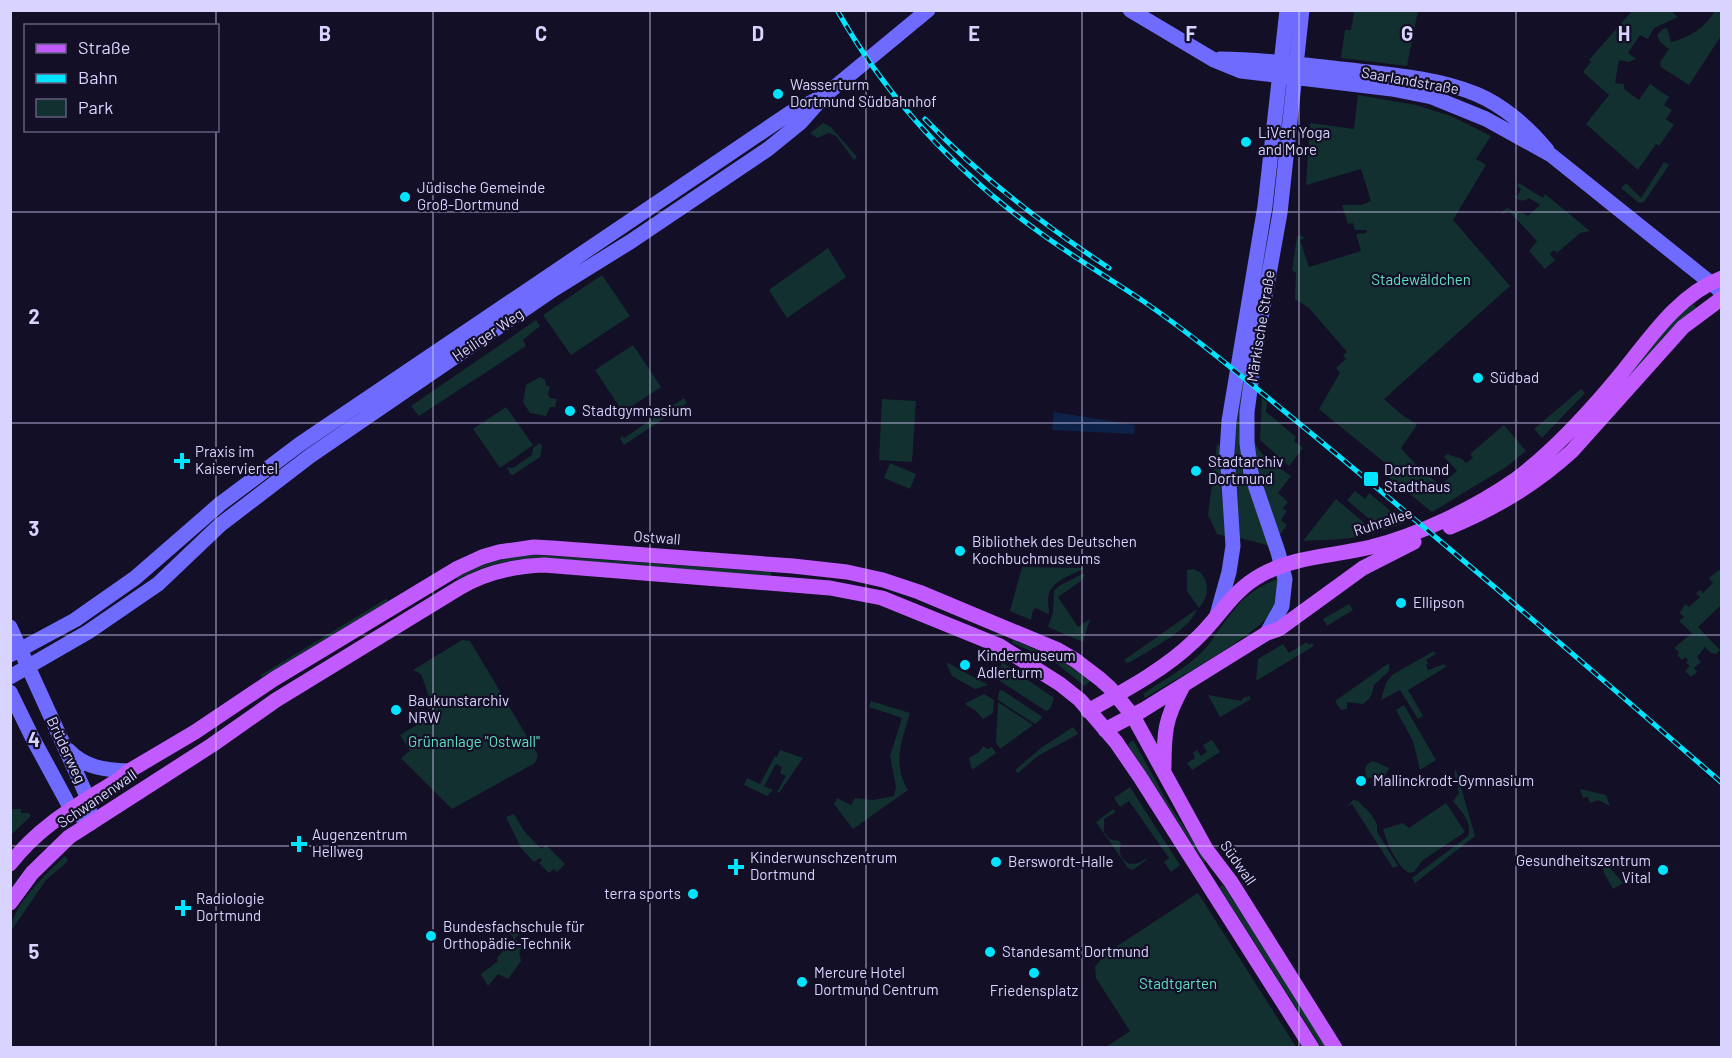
<svg xmlns="http://www.w3.org/2000/svg" width="1732" height="1058" viewBox="0 0 1732 1058" font-family="Barlow,sans-serif">
<style>
.green{fill:#12302f}
.water{fill:#0c2248}
.lines{fill:none;stroke-linecap:round;stroke-linejoin:round}
.secondary{stroke:#6f6bff;stroke-width:15}
.primary{stroke:#c25bff;stroke-width:15}
.rail-casing{stroke:#00e5ff;stroke-width:5}
.rail{stroke:#130f26;stroke-width:3;stroke-dasharray:9;stroke-linecap:butt}
.grid{fill:none;stroke:#d9d4ff;stroke-width:1.5;stroke-opacity:0.55}
.poi-dot{fill:#00e5ff;stroke:#130f26;stroke-width:2}
.labels{text-anchor:middle;stroke-width:4.5;stroke-linejoin:round;paint-order:stroke}
.street-label{font-size:15px;fill:#d9d4ff;stroke:#130f26}
.poi-label{font-size:15px;fill:#d9d4ff;stroke:#130f26;text-anchor:start}
.park-label{font-size:15px;fill:#5fe0c0;stroke:#130f26}
.grid-label{font-size:20px;text-anchor:middle;font-weight:bold;fill:#d9d4ff;stroke:#130f26;stroke-width:4.5;stroke-linejoin:round;paint-order:stroke}
</style>
<rect width="100%" height="100%" fill="#130f26"/>
<path class="green" d="M 1354,11 L 1418,11 L 1407,66 L 1341,58 L 1345,30 L 1351,30 Z
M 1632,11 L 1671,11 L 1678,17 L 1654,28 L 1648,39 L 1640,35 L 1628,53 L 1636,59 L 1629,62 L 1619,60 L 1615,83 L 1624,84 L 1624,89 L 1639,100 L 1650,84 L 1669,97 L 1664,105 L 1672,110 L 1666,119 L 1674,125 L 1659,146 L 1656,144 L 1638,170 L 1586,124 L 1609,95 L 1583,72 L 1591,62 L 1589,60 Z
M 1715,11 L 1721,11 L 1721,36 L 1689,85 L 1661,67 L 1660,62 L 1669,49 L 1660,42 L 1657,35 L 1663,29 L 1667,28 L 1671,42 C 1690,37 1705,28 1715,11 Z
M 1358,95 L 1416,105 L 1451,116 L 1491,136 L 1476,159 L 1486,165 L 1453,220 L 1510,286 L 1384,399 L 1401,414 L 1417,425 L 1401,448 L 1420,469 L 1440,485 L 1457,471 L 1444,457 L 1447,454 L 1462,459 L 1466,463 L 1473,458 L 1470,454 L 1504,425 L 1526,451 L 1506,467 L 1432,512 L 1385,474 L 1390,467 L 1319,409 L 1340,373 L 1336,368 L 1346,359 L 1343,355 L 1347,352 L 1309,308 L 1295,299 L 1296,273 L 1292,270 L 1297,237 L 1300,235 L 1305,238 L 1300,240 L 1309,267 L 1361,251 L 1356,234 L 1366,233 L 1367,230 L 1355,230 L 1353,223 L 1348,224 L 1342,205 L 1361,205 L 1371,201 L 1361,169 L 1306,185 L 1310,123 L 1354,129 Z
M 823,123 L 831,127 L 857,157 L 854,160 L 836,136 L 829,133 L 817,138 L 810,133 Z
M 1664,162 L 1669,165 L 1644,202 L 1639,203 L 1621,188 L 1626,183 L 1641,198 Z
M 1519,183 L 1543,198 L 1545,194 L 1590,231 L 1580,233 L 1557,253 L 1554,250 L 1550,254 L 1555,260 L 1545,269 L 1529,251 L 1537,241 L 1508,210 L 1503,214 L 1501,213 L 1507,208 C 1514,213 1524,212 1528,216 L 1540,205 L 1529,198 C 1522,203 1518,200 1513,195 L 1517,197 L 1521,189 L 1517,186 Z
M 828,248 L 846,277 L 787,318 L 769,290 Z
M 602,275 L 630,316 L 571,355 L 543,315 Z
M 1692,303 L 1696,307 L 1666,334 L 1605,408 L 1601,405 L 1672,320 Z
M 536,320 L 540,326 L 523,340 L 526,346 L 419,416 L 411,406 Z
M 633,345 L 661,387 L 623,412 L 595,370 Z
M 540,377 L 545,380 L 546,385 L 550,387 L 548,394 L 550,398 L 557,399 L 555,407 L 550,407 L 546,416 L 530,413 L 523,402 L 526,385 Z
M 1240,381 L 1245,385 L 1271,546 L 1240,538 L 1235,458 L 1235,430 Z
M 1581,389 L 1585,393 L 1582,396 L 1542,438 L 1534,429 Z
M 684,398 L 687,403 L 624,445 L 620,439 L 622,436 L 624,438 Z
M 1262,398 L 1267,402 L 1266,412 L 1296,437 L 1294,441 L 1303,448 L 1289,466 L 1260,440 Z
M 882,399 L 916,401 L 912,462 L 879,460 Z
M 506,407 L 533,445 L 500,468 L 473,429 Z
M 1254,438 C 1256,454 1279,467 1291,476 L 1278,493 L 1288,502 L 1283,508 L 1287,511 L 1281,520 L 1287,525 L 1279,536 L 1254,463 Z
M 540,443 L 542,447 L 540,457 L 513,475 L 510,474 L 507,467 L 513,468 L 532,455 L 533,448 Z
M 1217,444 L 1221,447 L 1221,480 L 1225,536 L 1217,534 L 1208,515 Z
M 890,463 L 916,474 L 910,489 L 884,478 Z
M 1355,491 L 1365,499 L 1369,493 L 1405,523 L 1382,530 L 1347,500 Z
M 1336,499 L 1375,532 C 1351,541 1328,539 1303,541 Z
M 536,555 L 771,572 L 771,576 L 537,558 C 508,559 482,566 458,580 L 456,577 C 481,563 507,556 536,555 Z
M 1022,567 L 1083,568 L 1083,569 C 1069,576 1049,582 1048,599 C 1048,604 1049,609 1049,614 L 1035,608 L 1032,613 L 1031,620 L 1010,611 Z
M 1193,569 C 1211,575 1210,596 1199,608 L 1187,591 L 1187,570 Z
M 1719,570 L 1721,572 L 1721,605 L 1698,627 L 1720,650 L 1716,654 L 1711,653 L 1705,647 L 1697,657 L 1701,662 L 1694,668 L 1697,672 L 1691,677 L 1685,671 L 1690,666 L 1686,663 L 1688,660 L 1685,657 L 1682,660 L 1677,655 L 1679,652 L 1674,648 L 1692,633 L 1679,621 L 1684,617 L 1680,613 L 1685,604 L 1689,607 L 1700,597 L 1696,593 L 1700,590 L 1703,593 L 1713,583 L 1709,578 Z
M 1082,574 L 1085,575 L 1081,581 L 1058,597 L 1078,627 L 1090,619 L 1083,642 L 1048,627 L 1053,613 L 1054,591 L 1059,586 Z
M 1279,578 C 1277,587 1278,602 1273,610 C 1260,634 1172,681 1145,698 L 1143,694 C 1163,680 1186,668 1203,651 C 1215,638 1223,623 1234,610 C 1245,595 1262,585 1279,578 Z
M 386,599 L 388,601 L 262,677 L 261,675 Z
M 1349,604 L 1353,610 L 1327,626 L 1323,619 Z
M 1197,609 C 1191,629 1148,651 1130,662 L 1127,663 L 1124,660 Z
M 462,640 L 470,641 L 538,755 L 535,763 L 452,809 L 401,758 L 410,751 L 400,735 L 435,714 L 421,674 L 413,670 Z
M 1013,640 L 1063,661 L 1090,681 L 1085,686 L 1052,660 L 1012,643 Z
M 1307,642 L 1309,645 L 1312,643 L 1314,646 L 1256,681 L 1258,659 L 1283,644 L 1289,653 Z
M 1434,651 L 1436,654 L 1426,660 L 1428,663 L 1426,665 L 1428,670 L 1444,664 L 1446,667 L 1408,690 L 1423,716 L 1418,719 L 1400,690 L 1381,700 L 1386,683 L 1392,675 Z
M 946,662 L 988,685 L 975,689 L 952,676 Z
M 1002,662 L 1054,698 L 1050,709 L 1046,711 L 1000,681 L 1000,675 L 1004,672 L 1000,669 Z
M 1389,663 L 1389,671 L 1374,685 C 1372,695 1371,698 1363,704 L 1347,702 L 1347,709 L 1341,710 L 1335,701 Z
M 1002,690 L 1041,716 L 1042,718 L 1035,724 L 998,700 L 999,691 Z
M 984,694 L 994,700 L 993,713 L 983,719 L 976,711 L 966,705 L 966,703 Z
M 1208,695 L 1241,701 L 1245,696 L 1246,698 L 1249,696 L 1251,699 L 1220,717 Z
M 871,701 L 910,713 C 902,740 892,764 908,790 L 853,829 L 834,804 L 837,798 L 851,805 L 855,798 L 873,800 L 894,796 L 896,787 L 890,756 L 902,718 L 869,707 Z
M 998,702 L 1033,725 L 1000,749 L 996,742 Z
M 1404,705 L 1436,760 L 1420,770 L 1413,741 L 1396,710 Z
M 1073,727 L 1078,734 L 1038,756 L 1018,773 L 1015,770 L 1041,748 Z
M 1133,740 L 1167,801 L 1205,859 L 1205,864 L 1129,747 L 1128,744 Z
M 1212,740 L 1220,752 L 1192,770 L 1187,763 L 1195,758 L 1193,753 L 1197,750 L 1201,756 L 1207,752 L 1203,745 Z
M 983,746 L 987,749 L 992,747 L 996,753 L 972,770 L 969,758 L 979,752 Z
M 780,750 L 803,758 L 779,793 L 777,792 L 786,776 L 780,773 L 782,767 L 776,764 L 764,786 L 773,790 L 767,796 L 744,785 L 747,778 L 760,784 L 775,756 L 777,757 Z
M 1373,761 L 1389,768 L 1384,778 L 1367,778 C 1364,769 1364,765 1373,761 Z
M 1456,770 L 1475,836 L 1415,883 L 1412,878 L 1468,836 C 1473,823 1461,811 1453,801 L 1459,793 L 1454,772 Z
M 1130,787 L 1180,865 L 1171,872 L 1164,862 L 1169,858 L 1129,801 L 1120,807 L 1114,798 Z
M 1580,789 L 1606,795 L 1610,806 L 1598,800 L 1590,803 L 1588,797 L 1583,798 Z
M 1353,800 L 1358,801 L 1371,814 L 1377,824 L 1377,832 L 1398,866 L 1393,868 L 1352,804 L 1348,806 Z
M 1446,803 L 1465,832 L 1423,860 L 1414,872 L 1409,873 C 1396,865 1387,843 1383,829 L 1403,823 L 1409,828 Z
M 11,809 L 21,809 L 21,813 L 29,813 L 31,816 L 11,835 Z
M 1113,809 L 1116,812 L 1104,819 L 1104,832 L 1109,839 L 1119,841 L 1121,843 C 1115,862 1134,871 1147,857 L 1146,860 L 1133,870 L 1128,868 L 1096,822 Z
M 514,814 L 524,831 L 541,849 L 546,845 L 565,864 L 557,872 L 554,869 L 549,873 L 539,863 L 542,860 L 540,858 L 534,862 L 521,848 L 506,817 Z
M 65,856 L 68,861 L 46,880 L 11,931 C 10,907 48,872 65,856 Z
M 1604,861 L 1623,883 L 1613,889 L 1603,871 L 1604,870 L 1600,863 Z
M 1223,885 L 1327,1047 L 1321,1047 L 1219,887 Z
M 1198,893 L 1296,1047 L 1106,1047 L 1130,1031 L 1096,978 L 1095,967 L 1105,954 Z
M 517,927 L 522,931 L 515,939 L 523,945 L 519,952 L 521,961 L 508,979 L 498,974 L 488,986 L 481,974 L 498,961 L 497,958 L 514,938 L 510,934 Z"/>
<path class="water" d="M 1054,412 L 1135,425 L 1134,434 L 1052,430 Z"/>
<g class="lines">
<path class="secondary" d="M 1130,10 L 1214,60 L 1241,71 L 1392,89 L 1432,97 L 1486,119 L 1551,155 L 1722,292
M 1220,59 C 1258,59 1296,64 1333,68 C 1381,74 1432,76 1476,94 C 1503,105 1529,128 1547,150
M 1217,615 L 1229,572 L 1233,546 L 1227,452 L 1229,421 L 1265,206 L 1287,10
M 10,627 L 81,783 L 88,799 L 91,823
M 1267,633 L 1282,606 L 1285,579 L 1278,552 L 1251,473 L 1247,443 L 1247,412 L 1256,346 L 1280,213 L 1302,10
M 10,655 L 75,620 L 135,578 L 220,504 L 300,444 L 790,113 L 816,100
M 10,677 L 88,632 L 158,584 L 220,525 L 310,456 L 554,289 L 630,242 L 768,149 L 800,123 L 824,96 L 928,10
M 10,692 L 33,739 L 71,809 L 91,823
M 68,750 C 85,768 105,770 129,771"/>
<path class="primary" d="M 1450,527 C 1496,508 1536,484 1572,451 L 1683,327 L 1722,298
M 1088,711 C 1124,691 1164,670 1194,641 C 1219,619 1230,592 1261,575 C 1295,556 1334,556 1371,547 C 1419,535 1475,508 1515,480 C 1551,453 1580,422 1609,388 C 1643,350 1672,297 1722,278
M 1105,730 L 1143,710 L 1267,633 L 1279,629 L 1363,568 L 1414,542
M 1164,768 C 1164,732 1165,719 1182,688
M 10,864 C 42,823 79,805 121,778 L 129,771 L 195,732 L 274,679 L 458,568 L 482,557 L 499,552 L 534,547 L 552,548 L 793,566 L 847,572 L 883,580 L 919,592 L 1058,650 L 1075,660 L 1100,679 L 1110,688 L 1133,716 L 1206,849 L 1231,882 L 1335,1048
M 10,903 L 32,873 L 69,837 L 212,745 L 276,700 L 459,588 C 486,572 513,566 544,565 L 830,588 L 882,598 L 1000,646 L 1060,684 L 1080,700 L 1116,742 L 1140,777 L 1312,1048"/>
<g class="rail-casing">
<path id="rail" d="M 837,10 C 887,99 956,172 1039,232 C 1073,257 1109,278 1143,301 C 1169,319 1194,338 1219,358 C 1390,496 1556,639 1722,783
M 925,119 C 979,176 1044,225 1109,268"/>
</g>
<use href="#rail" class="rail"/>
</g>
<path class="grid" d="M 216,10 L 216,26M 433,10 L 433,1048M 650,10 L 650,1048M 866,10 L 866,1048M 1082,10 L 1082,1048M 1299,10 L 1299,1048M 1516,10 L 1516,1048M 216,130 L 216,1048M 10,212 L 1722,212M 10,423 L 1722,423M 10,635 L 1722,635M 10,846 L 1722,846"/>
<g class="poi-dot">
<circle cx="778" cy="94" r="6"/>
<circle cx="1246" cy="142" r="6"/>
<circle cx="405" cy="197" r="6"/>
<circle cx="1478" cy="378" r="6"/>
<circle cx="570" cy="411" r="6"/>
<path d="M179 452h6v6h6v6h-6v6h-6v-6h-6v-6h6z"/>
<circle cx="1196" cy="471" r="6"/>
<rect x="1363" y="471" width="16" height="16" rx="3"/>
<circle cx="960" cy="551" r="6"/>
<circle cx="1401" cy="603" r="6"/>
<circle cx="965" cy="665" r="6"/>
<circle cx="396" cy="710" r="6"/>
<circle cx="1361" cy="781" r="6"/>
<path d="M296 835h6v6h6v6h-6v6h-6v-6h-6v-6h6z"/>
<circle cx="996" cy="862" r="6"/>
<path d="M733 858h6v6h6v6h-6v6h-6v-6h-6v-6h6z"/>
<circle cx="1663" cy="870" r="6"/>
<circle cx="693" cy="894" r="6"/>
<path d="M180 899h6v6h6v6h-6v6h-6v-6h-6v-6h6z"/>
<circle cx="431" cy="936" r="6"/>
<circle cx="990" cy="952" r="6"/>
<circle cx="1034" cy="973" r="6"/>
<circle cx="802" cy="982" r="6"/>
</g>
<g class="labels">
<g class="street-label">
<text transform="translate(1410 81) rotate(10)" y="5">Saarlandstraße</text>
<text transform="translate(1261 326) rotate(-81)" y="5">Märkische Straße</text>
<text transform="translate(488 335) rotate(-34)" y="5">Heiliger Weg</text>
<text transform="translate(1383 522) rotate(-18)" y="5">Ruhrallee</text>
<text transform="translate(657 538) rotate(4)" y="5">Ostwall</text>
<text transform="translate(66 750) rotate(65)" y="5">Brüderweg</text>
<text transform="translate(97 799) rotate(-34)" y="5">Schwanenwall</text>
<text transform="translate(1238 863) rotate(55)" y="5">Südwall</text>
</g>
<g class="poi-label">
<text x="790" y="90">Wasserturm<tspan x="790" dy="17">Dortmund Südbahnhof</tspan></text>
<text x="1258" y="138">LiVeri Yoga<tspan x="1258" dy="17">and More</tspan></text>
<text x="417" y="193">Jüdische Gemeinde<tspan x="417" dy="17">Groß-Dortmund</tspan></text>
<text x="1490" y="383">Südbad</text>
<text x="582" y="416">Stadtgymnasium</text>
<text x="195" y="457">Praxis im<tspan x="195" dy="17">Kaiserviertel</tspan></text>
<text x="1208" y="467">Stadtarchiv<tspan x="1208" dy="17">Dortmund</tspan></text>
<text x="1384" y="475">Dortmund<tspan x="1384" dy="17">Stadthaus</tspan></text>
<text x="972" y="547">Bibliothek des Deutschen<tspan x="972" dy="17">Kochbuchmuseums</tspan></text>
<text x="1413" y="608">Ellipson</text>
<text x="977" y="661">Kindermuseum<tspan x="977" dy="17">Adlerturm</tspan></text>
<text x="408" y="706">Baukunstarchiv<tspan x="408" dy="17">NRW</tspan></text>
<text x="1373" y="786">Mallinckrodt-Gymnasium</text>
<text x="312" y="840">Augenzentrum<tspan x="312" dy="17">Hellweg</tspan></text>
<text x="750" y="863">Kinderwunschzentrum<tspan x="750" dy="17">Dortmund</tspan></text>
<text x="1651" y="866" text-anchor="end">Gesundheitszentrum<tspan x="1651" dy="17">Vital</tspan></text>
<text x="1008" y="867">Berswordt-Halle</text>
<text x="681" y="899" text-anchor="end">terra sports</text>
<text x="196" y="904">Radiologie<tspan x="196" dy="17">Dortmund</tspan></text>
<text x="443" y="932">Bundesfachschule für<tspan x="443" dy="17">Orthopädie-Technik</tspan></text>
<text x="1002" y="957">Standesamt Dortmund</text>
<text x="814" y="978">Mercure Hotel<tspan x="814" dy="17">Dortmund Centrum</tspan></text>
<text x="1034" y="996" text-anchor="middle">Friedensplatz</text>
</g>
<g class="park-label">
<text x="1421" y="285">Stadewäldchen</text>
<text x="474" y="747">Grünanlage "Ostwall"</text>
<text x="1178" y="989">Stadtgarten</text>
</g>
</g>
<g class="grid-label">
<text x="325" y="41">B</text>
<text x="541" y="41">C</text>
<text x="758" y="41">D</text>
<text x="974" y="41">E</text>
<text x="1191" y="41">F</text>
<text x="1407" y="41">G</text>
<text x="1624" y="41">H</text>
<text x="34" y="324">2</text>
<text x="34" y="536">3</text>
<text x="34" y="747">4</text>
<text x="34" y="959">5</text>
</g>
<rect width="1732" height="1058" fill="none" stroke="#d9d4ff" stroke-width="24"/>
<rect x="24" y="24" width="195" height="108" fill="#130f26" stroke="#625e7d" stroke-width="1.5"/>
<rect x="36" y="44" width="30" height="9" fill="#c25bff" stroke="#625e7d" stroke-width="1.5"/>
<text x="78" y="54" font-size="18" fill="#d9d4ff">Straße</text>
<rect x="36" y="74" width="30" height="9" fill="#00e5ff" stroke="#625e7d" stroke-width="1.5"/>
<text x="78" y="84" font-size="18" fill="#d9d4ff">Bahn</text>
<rect x="36" y="99" width="30" height="18" fill="#12302f" stroke="#625e7d" stroke-width="1.5"/>
<text x="78" y="114" font-size="18" fill="#d9d4ff">Park</text>
</svg>
